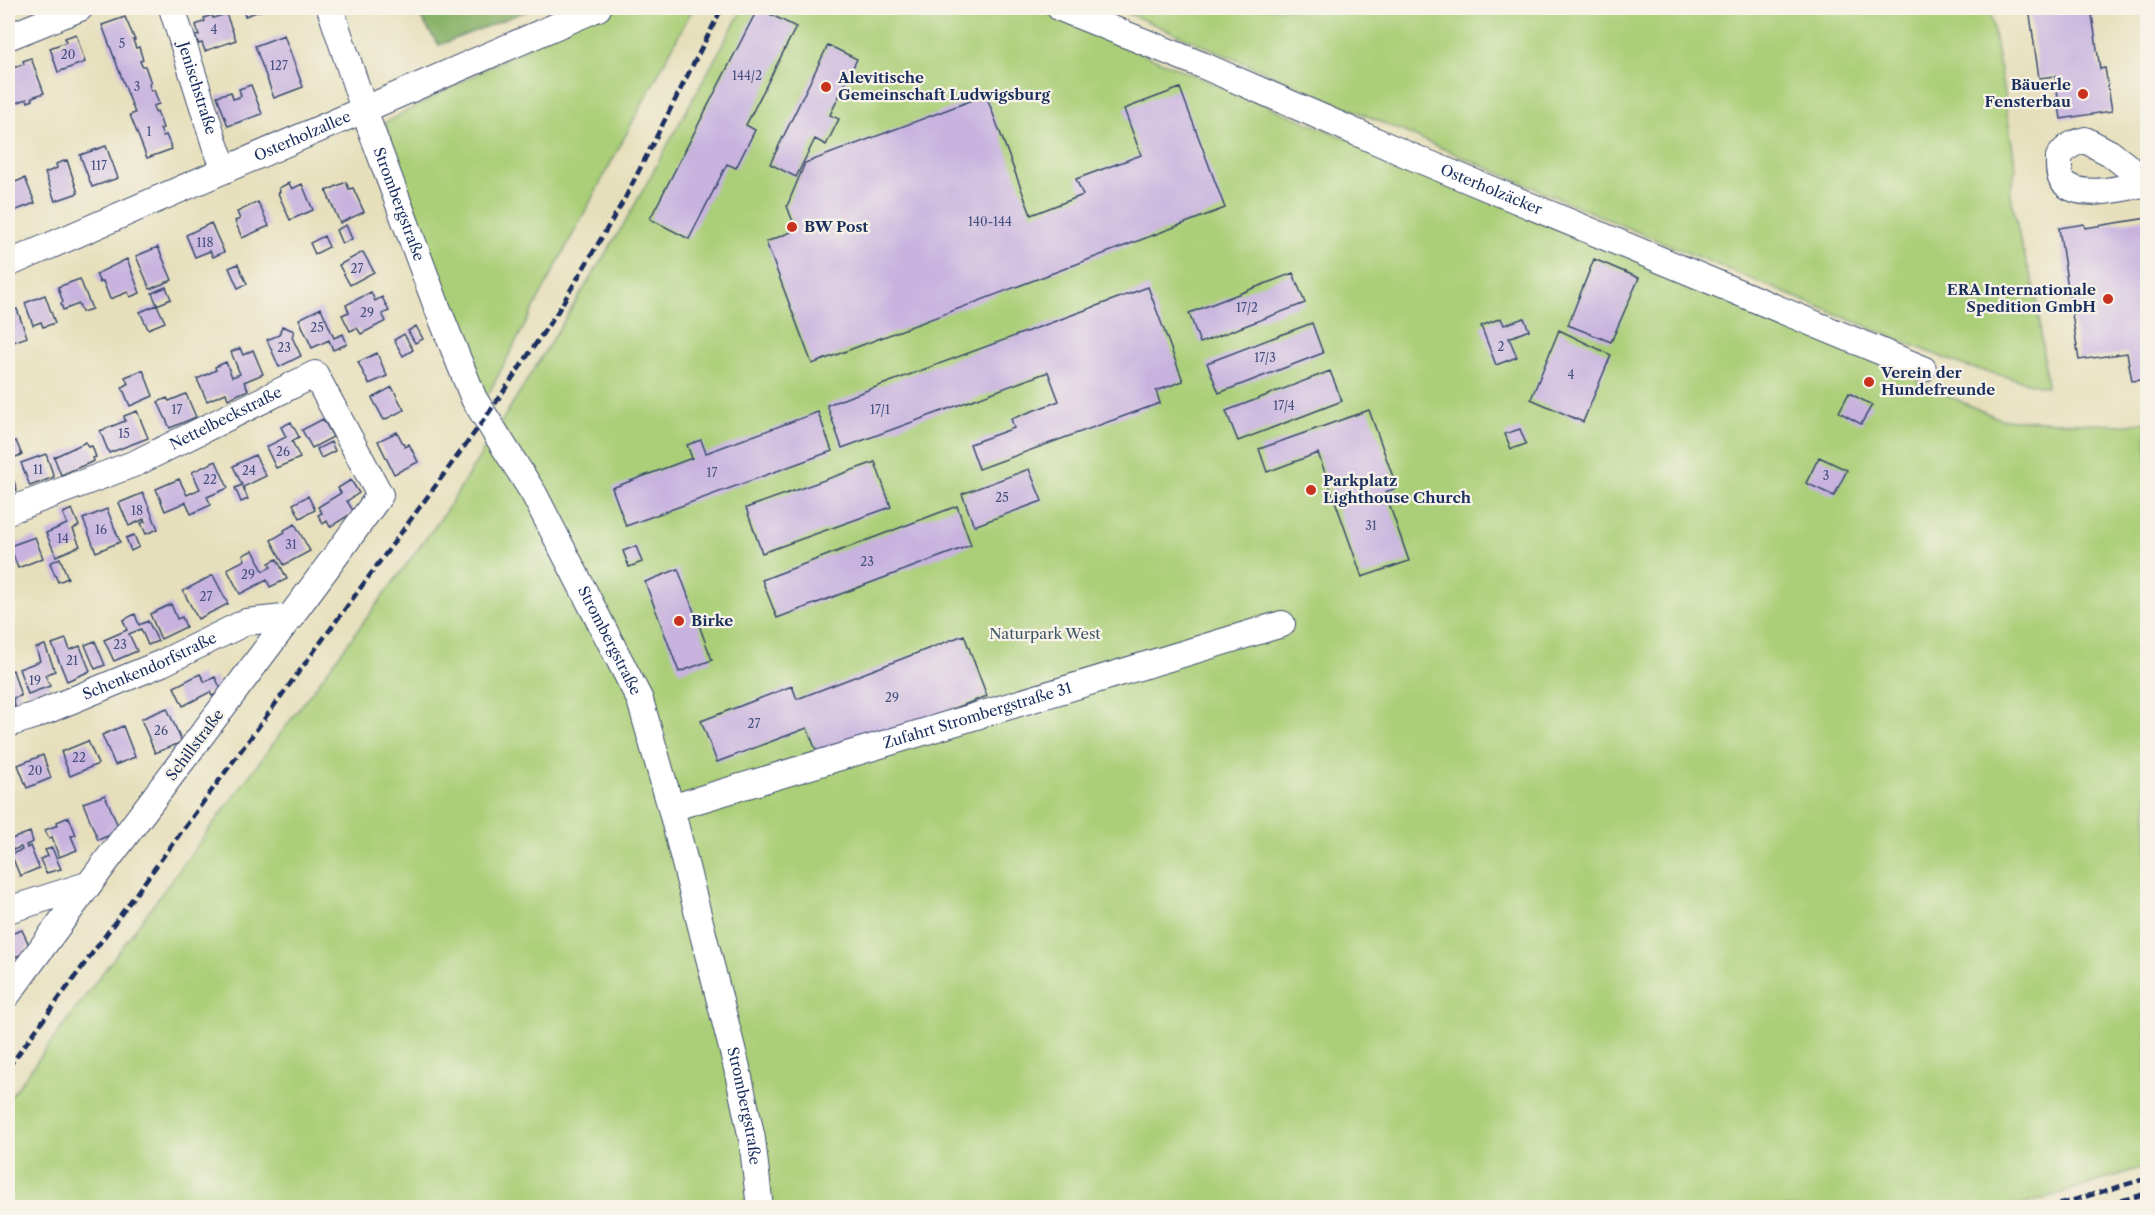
<svg xmlns="http://www.w3.org/2000/svg" width="2155" height="1215" viewBox="0 0 2155 1215" font-family="'Libre Caslon Text',serif">
<style>
.green{fill:#abcf78;stroke:#637f6b;stroke-width:1.5}
.forest{fill:#88b268;stroke:#527063;stroke-width:1.5}
.building{fill:#c8b3df}
.lines{fill:none;stroke-linecap:round;stroke-linejoin:round}
.minor-casing{stroke:#39496c;stroke-width:28}
.minor{stroke:#fff;stroke-width:26}
.rail{stroke:#1b2f5e;stroke-width:4.5;stroke-dasharray:9 4.5;stroke-linecap:butt}
.poi-dot{fill:#c8321e;stroke:#f7f3e8;stroke-width:2}
.labels{text-anchor:middle;stroke-width:4.5;stroke-linejoin:round;paint-order:stroke}
.number-label{font-size:12px;fill:#46507e}
.poi-label{font-size:15px;font-weight:bold;fill:#1b2f5e;stroke:#f7f3e8;text-anchor:start}
.street-label{font-size:15px;fill:#1b2f5e;stroke:#f7f3e8}
.park-label{font-size:15px;fill:#3f5764;stroke:#f7f3e8}
</style>
<rect width="100%" height="100%" fill="#f7f3e8"/>
<filter id="ink" filterUnits="userSpaceOnUse"><feTurbulence type="fractalNoise" baseFrequency=".0167" numOctaves="2"/><feDisplacementMap in="SourceGraphic" scale="12" xChannelSelector="R" yChannelSelector="G"/><feConvolveMatrix kernelMatrix="1 2 1 2 8 2 1 2 1" color-interpolation-filters="sRGB"/></filter>
<filter id="wash" filterUnits="userSpaceOnUse"><feTurbulence type="fractalNoise" baseFrequency=".008" numOctaves="4" result="noise"/><feDisplacementMap in="SourceGraphic" scale="24" xChannelSelector="R" yChannelSelector="G"/><feGaussianBlur stdDeviation="1.35" result="paint"/><feColorMatrix in="noise" values="0 0 0 0 0 0 0 0 0 0 0 0 0 0 0 0 0 1.4 0 .05"/><feComposite in="paint" operator="in"/></filter>
<g filter="url(#wash)">
<rect width="100%" height="100%" fill="#e6dfbb"/>
<path class="green" d="M 601,8 L 693,8 L 484,402 L 384,123 Z
M 743,8 L 1033,8 L 1664,271 L 1847,352 L 1923,369 L 1917,382 L 2000,419 L 2120,425 L 2147,421 L 2147,1166 L 2014,1208 L 8,1208 L 8,1100 L 444,514 L 627,219 Z
M 1116,8 L 1990,8 L 2016,169 L 2010,190 L 2021,245 L 2036,292 L 2047,387 L 1965,366 L 1914,346 L 1623,226 Z"/>
<path class="forest" d="M 414,8 L 534,8 L 439,45 Z"/>
<g id="blocks">
<path class="building" d="M 242,8 L 269,8 L 245,16 Z
M 758,8 L 796,27 L 746,125 L 755,130 L 736,168 L 727,164 L 689,239 L 650,219 Z
M 2029,8 L 2091,8 L 2100,69 L 2105,68 L 2112,111 L 2061,119 L 2055,76 L 2039,78 Z
M 226,14 L 236,40 L 205,51 L 202,43 L 199,44 L 195,36 L 199,35 L 196,25 L 205,21 L 204,18 L 212,15 L 213,18 Z
M 125,17 L 135,40 L 133,40 L 136,48 L 139,47 L 143,60 L 140,61 L 142,66 L 145,66 L 151,83 L 149,84 L 151,91 L 154,90 L 159,104 L 153,106 L 155,112 L 157,111 L 163,128 L 160,129 L 163,136 L 166,135 L 172,149 L 147,158 L 130,115 L 135,113 L 102,25 Z
M 76,34 L 85,62 L 58,72 L 50,48 L 66,42 L 65,38 Z
M 284,35 L 303,87 L 274,98 L 255,46 Z
M 828,45 L 857,59 L 830,115 L 839,119 L 826,145 L 815,139 L 796,177 L 770,164 Z
M 31,58 L 44,93 L 32,97 L 33,100 L 28,102 L 27,99 L 8,106 L 8,66 L 12,65 L 13,68 L 24,64 L 23,61 Z
M 251,85 L 262,114 L 228,126 L 217,96 L 231,92 L 233,99 L 237,98 L 241,96 L 239,89 Z
M 1180,88 L 1225,208 L 812,364 L 766,242 L 796,230 L 787,206 L 805,163 L 986,95 L 1031,215 L 1083,195 L 1076,179 L 1141,155 L 1124,109 Z
M 106,146 L 118,178 L 92,187 L 80,155 Z
M 67,160 L 78,193 L 55,201 L 45,173 L 57,168 L 56,164 Z
M 25,178 L 35,203 L 14,211 L 8,194 L 8,185 Z
M 346,182 L 349,189 L 353,188 L 364,212 L 340,223 L 326,191 Z
M 289,183 L 292,189 L 302,184 L 313,210 L 290,220 L 278,193 L 280,192 L 279,188 Z
M 258,202 L 269,226 L 242,238 L 235,221 L 240,219 L 237,212 Z
M 2148,218 L 2148,379 L 2132,381 L 2127,353 L 2079,360 L 2059,228 L 2084,224 L 2085,228 Z
M 211,223 L 224,252 L 213,257 L 210,251 L 195,257 L 186,235 Z
M 346,225 L 352,239 L 342,244 L 336,230 Z
M 324,236 L 329,247 L 315,254 L 310,243 Z
M 158,247 L 172,280 L 150,289 L 136,256 Z
M 363,252 L 374,272 L 350,285 L 339,265 Z
M 127,259 L 140,293 L 130,297 L 128,292 L 110,299 L 103,281 L 100,283 L 96,274 Z
M 1594,259 L 1639,278 L 1611,342 L 1568,325 Z
M 238,264 L 247,284 L 238,288 L 229,268 Z
M 1293,273 L 1305,303 L 1200,343 L 1189,313 Z
M 80,279 L 92,309 L 82,312 L 79,304 L 63,310 L 61,303 L 63,302 L 58,287 Z
M 166,287 L 171,299 L 157,305 L 165,322 L 148,329 L 140,312 L 157,305 L 152,293 Z
M 1148,287 L 1183,381 L 1156,391 L 1160,403 L 979,469 L 970,444 L 1014,428 L 1011,419 L 1059,401 L 1048,372 L 842,448 L 827,405 Z
M 371,292 L 375,301 L 382,297 L 389,311 L 382,314 L 386,321 L 361,334 L 357,328 L 350,331 L 342,315 L 349,312 L 346,305 Z
M 45,295 L 55,323 L 43,327 L 41,322 L 33,325 L 25,303 Z
M 321,308 L 334,338 L 343,334 L 347,344 L 333,350 L 329,340 L 312,348 L 299,319 Z
M 17,309 L 27,337 L 8,344 L 8,312 Z
M 1501,318 L 1504,325 L 1524,318 L 1529,330 L 1509,338 L 1517,357 L 1496,365 L 1481,326 Z
M 1312,323 L 1323,353 L 1219,393 L 1207,363 Z
M 282,326 L 294,331 L 292,337 L 301,356 L 279,367 L 267,340 L 279,335 Z
M 416,326 L 423,339 L 415,343 L 408,331 Z
M 1559,330 L 1611,355 L 1583,422 L 1531,399 Z
M 404,334 L 413,350 L 403,356 L 394,340 Z
M 240,348 L 243,355 L 253,350 L 263,374 L 244,382 L 248,390 L 228,399 L 226,393 L 207,401 L 197,379 L 216,370 L 215,367 L 226,362 L 232,377 L 240,374 L 231,352 Z
M 377,353 L 387,376 L 369,384 L 358,362 Z
M 143,370 L 153,396 L 130,406 L 122,387 L 128,384 L 125,377 Z
M 1330,371 L 1342,401 L 1238,441 L 1226,411 Z
M 392,387 L 404,410 L 384,420 L 372,398 Z
M 1849,393 L 1872,405 L 1861,424 L 1839,412 Z
M 186,394 L 196,417 L 170,428 L 158,402 L 167,398 L 169,401 Z
M 1369,410 L 1397,488 L 1385,492 L 1409,561 L 1362,577 L 1318,453 L 1267,472 L 1259,449 Z
M 137,411 L 148,438 L 109,453 L 100,431 L 125,421 L 124,416 Z
M 818,412 L 832,451 L 626,526 L 612,488 L 692,458 L 687,445 L 701,440 L 706,453 Z
M 323,419 L 333,437 L 312,448 L 302,430 Z
M 291,422 L 299,437 L 292,441 L 300,458 L 276,468 L 266,447 L 286,437 L 281,427 Z
M 1520,429 L 1526,444 L 1511,449 L 1505,434 Z
M 397,432 L 405,447 L 409,444 L 418,462 L 394,474 L 378,441 Z
M 16,441 L 22,455 L 12,458 L 8,444 Z
M 86,442 L 88,447 L 92,446 L 96,457 L 93,458 L 94,461 L 61,475 L 54,457 Z
M 331,442 L 335,451 L 321,458 L 317,449 Z
M 46,454 L 54,477 L 30,486 L 21,463 Z
M 255,455 L 266,476 L 243,487 L 248,499 L 241,502 L 235,488 L 242,485 L 233,466 Z
M 1819,457 L 1847,470 L 1834,496 L 1806,483 Z
M 216,461 L 228,488 L 207,497 L 211,505 L 191,514 L 186,502 L 165,511 L 156,489 L 179,479 L 187,495 L 200,489 L 192,472 Z
M 875,462 L 891,507 L 762,553 L 746,508 Z
M 8,464 L 17,490 L 8,494 Z
M 1029,469 L 1042,501 L 974,526 L 962,494 Z
M 351,480 L 359,493 L 347,501 L 354,512 L 330,527 L 327,521 L 323,524 L 318,515 L 322,513 L 318,507 L 341,493 L 338,488 Z
M 143,493 L 158,529 L 146,534 L 141,523 L 145,522 L 144,519 L 129,526 L 119,503 Z
M 308,496 L 315,510 L 300,518 L 293,504 Z
M 957,506 L 971,545 L 777,618 L 762,580 Z
M 72,509 L 79,526 L 73,529 L 80,546 L 56,556 L 46,533 L 67,524 L 63,513 Z
M 107,509 L 120,542 L 96,552 L 83,519 Z
M 295,524 L 310,551 L 284,565 L 271,540 L 285,532 L 284,530 Z
M 134,535 L 139,547 L 131,551 L 126,538 Z
M 35,537 L 43,558 L 18,568 L 10,546 Z
M 636,546 L 642,562 L 629,567 L 623,551 Z
M 253,550 L 263,571 L 271,567 L 269,563 L 277,559 L 287,579 L 270,587 L 267,580 L 240,594 L 227,569 L 245,560 L 243,555 Z
M 60,558 L 68,578 L 58,582 L 50,563 Z
M 678,569 L 712,660 L 679,672 L 645,582 Z
M 213,575 L 228,604 L 198,619 L 183,591 Z
M 171,604 L 177,619 L 182,617 L 186,627 L 161,639 L 150,614 Z
M 135,614 L 139,625 L 148,621 L 158,641 L 148,645 L 141,629 L 129,634 L 137,651 L 114,661 L 104,640 L 127,630 L 123,620 Z
M 964,635 L 987,696 L 820,760 L 807,728 L 717,762 L 701,721 L 792,686 L 797,699 Z
M 66,639 L 70,650 L 80,646 L 90,671 L 67,681 L 52,644 Z
M 95,641 L 105,665 L 95,669 L 85,645 Z
M 45,645 L 55,671 L 45,675 L 50,686 L 28,694 L 19,669 L 40,661 L 36,648 Z
M 13,670 L 21,696 L 13,698 L 15,706 L 8,709 L 8,689 L 9,688 L 8,672 Z
M 200,674 L 205,682 L 215,677 L 222,691 L 212,696 L 210,692 L 183,706 L 174,687 Z
M 167,708 L 182,742 L 155,753 L 141,719 Z
M 123,726 L 135,757 L 115,765 L 102,735 Z
M 88,741 L 98,764 L 70,776 L 61,752 Z
M 43,755 L 51,778 L 27,788 L 18,765 Z
M 105,795 L 120,831 L 98,840 L 83,803 Z
M 69,817 L 76,835 L 71,836 L 77,850 L 59,857 L 52,837 L 49,839 L 45,830 L 58,825 L 57,822 Z
M 30,832 L 33,842 L 26,845 L 27,848 L 30,846 L 39,868 L 20,876 L 11,854 L 22,850 L 21,847 L 13,850 L 9,840 Z
M 52,848 L 61,869 L 46,873 L 40,859 L 48,856 L 45,850 Z
M 22,930 L 30,947 L 24,950 L 25,953 L 15,957 L 13,954 L 8,956 L 8,935 Z"/>
</g>
</g>
<g filter="url(#ink)">
<use href="#blocks" fill-opacity="0" stroke="#39496c" stroke-width="1.5"/>
<g class="lines">
<g class="minor-casing">
<g id="minor">
<path id="s1" d="M 172,8 L 216,148 L 225,168"/>
<path id="s2" d="M 330,8 L 369,124 L 437,307 L 474,399 L 534,494 L 640,700 L 671,808 L 737,1068 L 752,1139 L 760,1208"/>
<path id="s3" d="M 1060,8 L 1202,65 L 1408,155 L 1923,369"/>
<path d="M 8,37 L 80,8"/>
<path d="M 2148,183 L 2110,153 L 2085,140 C 2073,143 2067,146 2059,157 C 2059,164 2058,173 2062,180 C 2077,202 2126,187 2148,183"/>
<path id="s4" d="M 8,264 L 598,8"/>
<path id="s5" d="M 8,511 L 136,463 L 315,374 L 380,495 C 259,663 130,826 8,994"/>
<path id="s6" d="M 8,724 L 36,715 L 162,663 L 246,622 L 292,617"/>
<path id="s7" d="M 671,808 L 1282,624"/>
<path d="M 8,910 L 87,885"/>
</g>
</g>
<use href="#minor" class="minor"/>
<path class="rail" d="M 8,1068 L 486,417 L 558,311 L 624,200 L 722,8
M 2047,1208 L 2148,1178
M 2095,1208 L 2148,1193"/>
</g>
</g>
<g class="poi-dot">
<circle cx="826" cy="87" r="6"/>
<circle cx="2083" cy="94" r="6"/>
<circle cx="792" cy="227" r="6"/>
<circle cx="2108" cy="299" r="6"/>
<circle cx="1869" cy="382" r="6"/>
<circle cx="1311" cy="490" r="6"/>
<circle cx="679" cy="621" r="6"/>
</g>
<g class="labels">
<g class="number-label">
<text x="214" y="34">4</text>
<text x="122" y="48">5</text>
<text x="68" y="59">20</text>
<text x="279" y="70">127</text>
<text x="747" y="80">144/2</text>
<text x="137" y="91">3</text>
<text x="149" y="136">1</text>
<text x="99" y="170">117</text>
<text x="990" y="226">140-144</text>
<text x="205" y="247">118</text>
<text x="357" y="273">27</text>
<text x="1247" y="312">17/2</text>
<text x="367" y="317">29</text>
<text x="317" y="332">25</text>
<text x="1501" y="351">2</text>
<text x="284" y="352">23</text>
<text x="1265" y="362">17/3</text>
<text x="1571" y="379">4</text>
<text x="1284" y="410">17/4</text>
<text x="177" y="414">17</text>
<text x="880" y="414">17/1</text>
<text x="124" y="438">15</text>
<text x="283" y="456">26</text>
<text x="38" y="474">11</text>
<text x="249" y="475">24</text>
<text x="712" y="477">17</text>
<text x="1826" y="480">3</text>
<text x="210" y="484">22</text>
<text x="1002" y="502">25</text>
<text x="137" y="515">18</text>
<text x="1371" y="530">31</text>
<text x="101" y="534">16</text>
<text x="63" y="543">14</text>
<text x="291" y="549">31</text>
<text x="867" y="566">23</text>
<text x="248" y="579">29</text>
<text x="206" y="601">27</text>
<text x="120" y="649">23</text>
<text x="72" y="665">21</text>
<text x="35" y="685">19</text>
<text x="892" y="702">29</text>
<text x="754" y="728">27</text>
<text x="161" y="735">26</text>
<text x="79" y="762">22</text>
<text x="35" y="775">20</text>
</g>
<g class="poi-label">
<text x="838" y="83">Alevitische<tspan x="838" dy="17">Gemeinschaft Ludwigsburg</tspan></text>
<text x="2071" y="90" text-anchor="end">Bäuerle<tspan x="2071" dy="17">Fensterbau</tspan></text>
<text x="804" y="232">BW Post</text>
<text x="2096" y="295" text-anchor="end">ERA Internationale<tspan x="2096" dy="17">Spedition GmbH</tspan></text>
<text x="1881" y="378">Verein der<tspan x="1881" dy="17">Hundefreunde</tspan></text>
<text x="1323" y="486">Parkplatz<tspan x="1323" dy="17">Lighthouse Church</tspan></text>
<text x="691" y="626">Birke</text>
</g>
<g class="street-label">
<text dy="5" stroke="none"><textPath href="#s1" startOffset="84">Jenischstraße</textPath></text>
<text dy="5" stroke="none"><textPath href="#s4" startOffset="321">Osterholzallee</textPath></text>
<text dy="5" stroke="none"><textPath href="#s3" startOffset="468">Osterholzäcker</textPath></text>
<text dy="5" stroke="none"><textPath href="#s2" startOffset="208">Strombergstraße</textPath></text>
<text dy="5" stroke="none"><textPath href="#s5" startOffset="237">Nettelbeckstraße</textPath></text>
<text dy="5" stroke="none"><textPath href="#s2" startOffset="694">Strombergstraße</textPath></text>
<text dy="5" stroke="none"><textPath href="#s6" startOffset="153">Schenkendorfstraße</textPath></text>
<text dy="5" stroke="none"><textPath href="#s7" startOffset="320">Zufahrt Strombergstraße 31</textPath></text>
<text transform="translate(195 745) rotate(-53)" y="5">Schillstraße</text>
<text dy="5" stroke="none"><textPath href="#s2" startOffset="1180">Strombergstraße</textPath></text>
</g>
<g class="park-label">
<text x="1045" y="639">Naturpark West</text>
</g>
</g>
<rect width="2155" height="1215" fill="none" stroke="#f7f3e8" stroke-width="30"/>
</svg>
